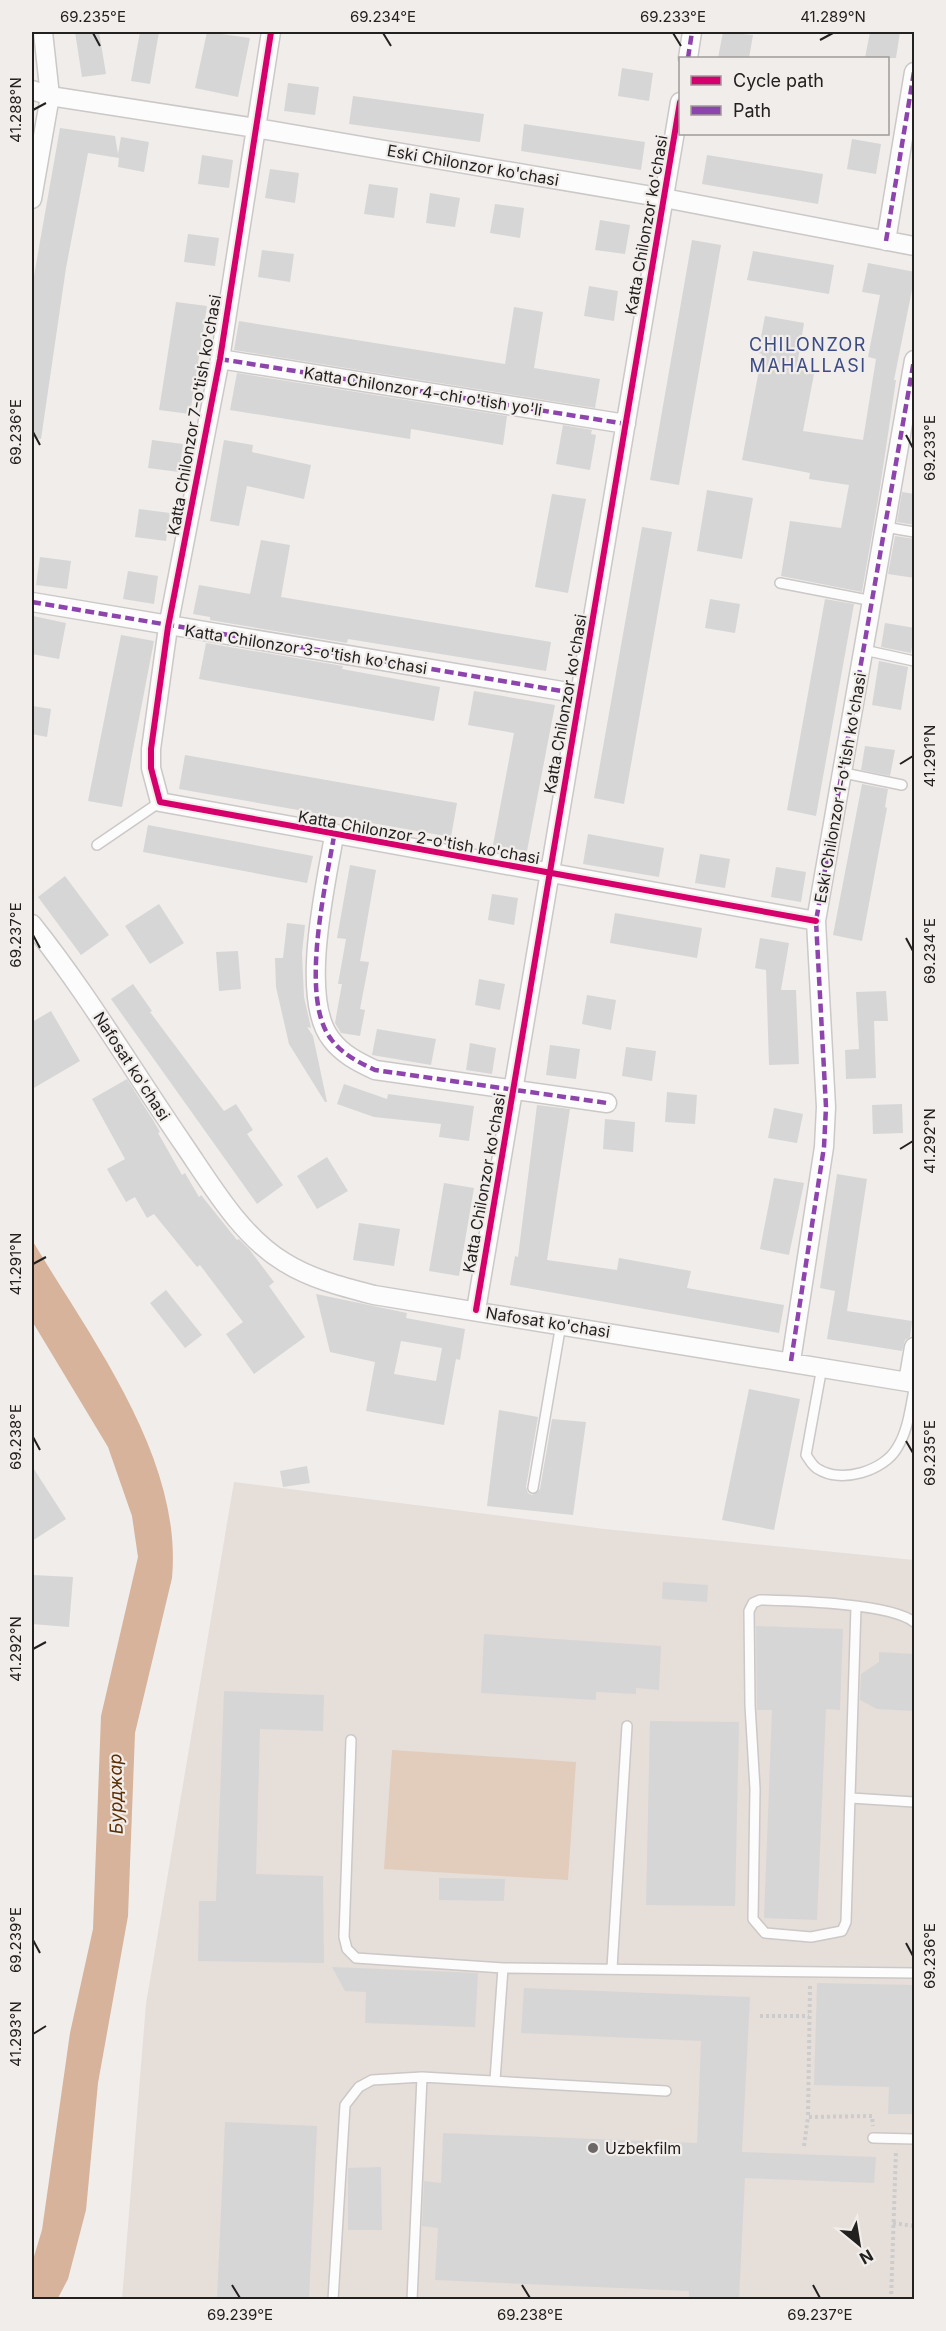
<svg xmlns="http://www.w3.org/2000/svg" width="946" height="2331" viewBox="0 0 946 2331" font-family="Inter,sans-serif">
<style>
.built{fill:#e6ded9}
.green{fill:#e2cdbd}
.water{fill:#d6b39a}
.building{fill:#d7d6d6;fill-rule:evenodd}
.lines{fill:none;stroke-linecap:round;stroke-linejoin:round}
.lane-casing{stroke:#cbc8c7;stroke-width:12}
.street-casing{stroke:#cbc8c7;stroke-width:21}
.path{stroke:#cdcccc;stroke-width:4;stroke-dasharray:3 3;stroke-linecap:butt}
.lane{stroke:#fdfcfc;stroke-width:9}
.street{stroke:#fdfcfc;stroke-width:18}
.quiet{stroke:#8e44ad;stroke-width:4.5;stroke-dasharray:9 4.5;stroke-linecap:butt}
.cycleway-casing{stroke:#f1edea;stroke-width:10}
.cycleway{stroke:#d6006c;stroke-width:6}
.ticks{fill:none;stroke:#232120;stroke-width:2}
.poi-dot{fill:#6b6867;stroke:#f1edea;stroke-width:2}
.labels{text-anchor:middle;stroke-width:4.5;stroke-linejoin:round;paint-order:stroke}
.street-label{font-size:16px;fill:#232120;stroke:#f1edea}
.poi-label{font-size:16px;fill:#232120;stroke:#f1edea;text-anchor:start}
.neighbourhood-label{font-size:18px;letter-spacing:1.5px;fill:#3a4b86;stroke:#f1edea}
.water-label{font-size:18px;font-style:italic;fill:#5d2e03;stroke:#f1edea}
.neatline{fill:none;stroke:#232120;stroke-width:2}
.ticks-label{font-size:15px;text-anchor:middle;fill:#232120}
</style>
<rect width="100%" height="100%" fill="#f0edeb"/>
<path class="built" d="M 234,1482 L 604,1529 L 914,1560 L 914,2299 L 122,2300 L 146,2004 Z"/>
<path class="green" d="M 392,1750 L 576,1762 L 568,1880 L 384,1869 Z"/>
<path class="water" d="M 32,1240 C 91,1339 183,1458 172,1578 L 135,1733 L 128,1916 L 98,2083 L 86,2210 L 68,2279 L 57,2300 L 32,2299 L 32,2263 L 42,2230 L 70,2033 L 93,1929 L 101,1716 L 138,1557 L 132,1516 L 108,1447 L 32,1321 Z"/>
<path class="building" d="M 75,32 L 99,32 L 106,74 L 82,77 Z
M 140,32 L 159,32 L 150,84 L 131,81 Z
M 207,32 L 250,38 L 238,97 L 195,88 Z
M 723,32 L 753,35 L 749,58 L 718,58 Z
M 870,32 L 900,32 L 896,58 L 865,58 Z
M 622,68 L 653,73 L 649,101 L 618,96 Z
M 288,83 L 319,87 L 315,115 L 284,111 Z
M 353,96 L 484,114 L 480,142 L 349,124 Z
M 524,124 L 645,142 L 641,170 L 521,151 Z
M 60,128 L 115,136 L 118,154 L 121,137 L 149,142 L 144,172 L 118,167 L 119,158 L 88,153 L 66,268 L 41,439 L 32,438 L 32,287 Z
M 852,139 L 881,144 L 876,174 L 847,169 Z
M 202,155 L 233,160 L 229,188 L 198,184 Z
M 707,155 L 823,174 L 818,204 L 702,184 Z
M 270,169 L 299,173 L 295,203 L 265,198 Z
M 369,184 L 398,188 L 394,218 L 364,214 Z
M 430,193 L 460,198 L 455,227 L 426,223 Z
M 495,204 L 524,208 L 520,238 L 490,233 Z
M 600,220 L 630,225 L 625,254 L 595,250 Z
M 188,234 L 219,238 L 215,266 L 184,262 Z
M 692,240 L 721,245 L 679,485 L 650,480 Z
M 262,250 L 294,254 L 290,282 L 258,277 Z
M 753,251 L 834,265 L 829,294 L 747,280 Z
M 868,263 L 915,272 L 915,275 L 894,380 L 896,380 L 880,488 L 862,592 L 781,576 L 790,521 L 841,528 L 849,485 L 809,479 L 810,473 L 742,460 L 762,354 L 758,353 L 765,316 L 804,323 L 797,366 L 815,369 L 803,431 L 863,440 L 876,359 L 868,357 L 880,295 L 862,292 Z
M 589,286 L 618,291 L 614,321 L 584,316 Z
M 176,302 L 207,306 L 190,414 L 159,410 Z
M 514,307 L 543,312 L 534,368 L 600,379 L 595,408 L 234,350 L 239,321 L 505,364 Z
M 237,373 L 507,416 L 503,445 L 411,429 L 410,439 L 230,410 Z
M 563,425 L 592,430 L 591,434 L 596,435 L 590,470 L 556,464 Z
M 152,440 L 183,444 L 179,472 L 148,468 Z
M 224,440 L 253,445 L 252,452 L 311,465 L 304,499 L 247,486 L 239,526 L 210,521 Z
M 707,490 L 753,498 L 742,559 L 697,551 Z
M 902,492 L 915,494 L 915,525 L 897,522 Z
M 552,494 L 586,499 L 568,593 L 535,587 Z
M 139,509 L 170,513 L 166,541 L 135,537 Z
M 642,527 L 672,532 L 624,804 L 594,798 Z
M 895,536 L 915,539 L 915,578 L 888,574 Z
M 261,540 L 290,545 L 281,597 L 551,642 L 546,671 L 348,639 L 347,643 L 210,620 L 210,617 L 193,614 L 199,585 L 250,594 Z
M 40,557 L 71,561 L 67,589 L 36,585 Z
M 128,571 L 158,576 L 154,604 L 123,599 Z
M 710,599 L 740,604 L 735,633 L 705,628 Z
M 825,599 L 854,604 L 816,816 L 787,810 Z
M 33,616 L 66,623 L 59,659 L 32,654 Z
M 885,623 L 915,628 L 911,653 L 881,647 Z
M 121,635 L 154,641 L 122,807 L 88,801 Z
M 206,643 L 343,666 L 342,669 L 440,687 L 434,721 L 199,679 Z
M 879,661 L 908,667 L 901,710 L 872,705 Z
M 474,691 L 555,705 L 527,851 L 493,845 L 514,733 L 468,725 Z
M 32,706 L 51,709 L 47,737 L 32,734 Z
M 865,746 L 895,750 L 890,776 L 861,770 Z
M 185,755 L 457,803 L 451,837 L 179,789 Z
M 862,784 L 888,789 L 885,807 L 887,808 L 862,941 L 833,935 Z
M 148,825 L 313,856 L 307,883 L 143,852 Z
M 588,834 L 664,848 L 659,877 L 583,864 Z
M 700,854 L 730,859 L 725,888 L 695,883 Z
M 350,865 L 376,870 L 360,961 L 369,962 L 360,1009 L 365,1010 L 360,1036 L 341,1033 L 335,1023 L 342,984 L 338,984 L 346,939 L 337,938 Z
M 776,867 L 806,872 L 801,902 L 771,897 Z
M 65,876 L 109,935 L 81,955 L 38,897 Z
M 492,894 L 518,898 L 514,925 L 488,920 Z
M 159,904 L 184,943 L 150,964 L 125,926 Z
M 615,913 L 702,928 L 697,958 L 610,943 Z
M 287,923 L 305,925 L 302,953 L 304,997 L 311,1028 L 307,1027 L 313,1036 L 327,1102 L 325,1102 L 289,1044 L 276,987 L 275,958 L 283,958 Z
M 760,938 L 789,943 L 781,990 L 796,990 L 799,1064 L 769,1065 L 766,970 L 755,968 Z
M 238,951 L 241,989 L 219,991 L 216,952 Z
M 479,979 L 505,984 L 500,1010 L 475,1005 Z
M 133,984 L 152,1011 L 150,1012 L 224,1111 L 236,1104 L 253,1130 L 247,1134 L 283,1185 L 257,1204 L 111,999 Z
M 886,991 L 888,1021 L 874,1021 L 876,1078 L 846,1079 L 845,1050 L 859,1049 L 856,992 Z
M 587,995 L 616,1000 L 611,1030 L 582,1024 Z
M 51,1011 L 80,1061 L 32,1089 L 32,1022 Z
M 377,1029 L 436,1039 L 431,1065 L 372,1055 Z
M 470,1043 L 496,1048 L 492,1074 L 466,1070 Z
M 550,1045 L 580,1049 L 576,1079 L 546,1075 Z
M 626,1047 L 656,1051 L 652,1081 L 622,1076 Z
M 127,1079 L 153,1120 L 160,1132 L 158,1133 L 182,1175 L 185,1173 L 199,1197 L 201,1195 L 237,1240 L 239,1239 L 249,1249 L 274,1282 L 269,1286 L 305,1337 L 254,1374 L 226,1334 L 243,1322 L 200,1265 L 197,1267 L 154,1214 L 147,1218 L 135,1197 L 126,1202 L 107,1169 L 125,1159 L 92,1099 Z
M 344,1084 L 387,1099 L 388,1094 L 474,1106 L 469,1141 L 439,1137 L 441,1124 L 374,1117 L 337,1104 Z
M 667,1092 L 697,1095 L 695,1124 L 665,1122 Z
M 902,1104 L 903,1133 L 873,1134 L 872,1105 Z
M 537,1105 L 570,1109 L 547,1260 L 617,1270 L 619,1258 L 691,1271 L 687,1288 L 784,1305 L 779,1333 L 510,1285 L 515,1256 L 518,1257 Z
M 774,1108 L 803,1114 L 797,1143 L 768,1138 Z
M 605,1119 L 635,1122 L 633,1152 L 603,1149 Z
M 327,1157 L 348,1191 L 317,1209 L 297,1176 Z
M 837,1174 L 867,1179 L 847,1311 L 912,1321 L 910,1337 L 905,1340 L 902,1351 L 827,1339 L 835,1291 L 820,1288 Z
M 774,1178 L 804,1183 L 789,1255 L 760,1249 Z
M 444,1183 L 474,1188 L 459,1276 L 429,1271 Z
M 359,1223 L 400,1229 L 394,1266 L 353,1260 Z
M 166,1290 L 202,1335 L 185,1348 L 150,1303 Z
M 316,1294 L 407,1313 L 406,1318 L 465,1329 L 460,1360 L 456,1359 L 444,1425 L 366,1411 L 375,1362 L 330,1352 ZM 401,1341 L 442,1348 L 436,1381 L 394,1374 Z
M 749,1389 L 800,1399 L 774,1530 L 722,1520 Z
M 499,1410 L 538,1417 L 526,1487 L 528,1493 L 532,1495 L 540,1489 L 552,1419 L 586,1422 L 573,1515 L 487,1506 Z
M 32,1466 L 66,1519 L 32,1541 Z
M 307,1466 L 310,1483 L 283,1487 L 280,1471 Z
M 32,1575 L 73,1577 L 69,1627 L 32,1624 Z
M 663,1582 L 708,1585 L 707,1602 L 662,1599 Z
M 756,1626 L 843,1629 L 840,1710 L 826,1709 L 817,1920 L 764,1918 L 772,1710 L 757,1710 Z
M 484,1634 L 661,1646 L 659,1690 L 636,1688 L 636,1694 L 596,1692 L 596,1700 L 481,1693 Z
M 879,1652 L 915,1654 L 915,1711 L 877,1709 L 860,1700 L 861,1674 L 879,1662 Z
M 224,1691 L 324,1695 L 323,1731 L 260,1729 L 256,1874 L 323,1876 L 324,1963 L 198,1961 L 199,1901 L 216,1901 Z
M 650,1721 L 739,1722 L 735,1906 L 646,1905 Z
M 439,1878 L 505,1879 L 504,1901 L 439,1900 Z
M 332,1967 L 478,1973 L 475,2027 L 365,2023 L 366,1992 L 345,1991 Z
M 817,1983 L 915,1985 L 915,2114 L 888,2114 L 889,2087 L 814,2085 Z
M 524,1988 L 750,1997 L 742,2152 L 876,2157 L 874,2183 L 745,2178 L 739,2300 L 689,2300 L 689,2291 L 435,2280 L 438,2228 L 422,2226 L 424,2181 L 441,2183 L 443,2133 L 697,2143 L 701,2041 L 521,2033 Z
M 225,2122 L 317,2126 L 309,2300 L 217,2299 Z
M 381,2167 L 382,2230 L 348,2230 L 348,2168 Z"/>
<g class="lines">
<g class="lane-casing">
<path id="lane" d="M 885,527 L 914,532
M 780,583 L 873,601
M 864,650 L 914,661
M 844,773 L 902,785
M 97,845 L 160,802
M 822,1367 L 806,1455 C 809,1459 813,1467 818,1469 C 841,1484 884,1471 897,1448 C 908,1431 910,1409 914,1390
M 533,1488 L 561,1324
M 856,1607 L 846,1922 L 842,1931 L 811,1937 L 765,1933 L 753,1919 L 755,1789 L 750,1705 L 749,1611 L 753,1603 L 760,1600 C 794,1601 890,1603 914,1622
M 351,1740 L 344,1937 L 347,1949 L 356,1958 L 503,1968 L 914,1973
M 851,1798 L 914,1802
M 612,1968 L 627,1726
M 495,2080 L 503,1968
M 873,2138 L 914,2139
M 333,2300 L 345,2105 L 359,2087 L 372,2080 L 422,2077 L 666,2091
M 412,2300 L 422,2077"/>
</g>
<g class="street-casing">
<path id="street" d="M 271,32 L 220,359 L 168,627 L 151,749 L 151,768 L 160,802 L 816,921
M 688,58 L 692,32
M 32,90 L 50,96 L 256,128 L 664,198 L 914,246
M 32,199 L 50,96 L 43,32
M 886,241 L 914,72
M 220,359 L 626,424
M 32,602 L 580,694
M 334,836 C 326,884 299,998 331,1039 C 342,1054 358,1062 375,1070 L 607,1103
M 32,924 C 88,994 133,1071 184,1145 C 212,1186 241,1236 284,1262 C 311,1279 343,1287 374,1295 L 914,1383
M 476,1310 L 680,102
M 791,1361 L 824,1147 L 826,1107 L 816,921 L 914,360
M 908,1382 L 914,1347"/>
</g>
<path class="path" d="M 810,1986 L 808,2117 L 872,2116 L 873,2126
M 760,2016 L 809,2016
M 804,2146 L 808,2117
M 893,2223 L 914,2226
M 891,2300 L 896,2150"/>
<use href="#lane" class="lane"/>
<use href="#street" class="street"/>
<path class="quiet" d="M 688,58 L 692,32
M 886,241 L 914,72
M 220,359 L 626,424
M 32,602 L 580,694
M 334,836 C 326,884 299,998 331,1039 C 342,1054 358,1062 375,1070 L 607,1103
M 791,1361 L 824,1147 L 826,1107 L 816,921 L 914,360"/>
<g class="cycleway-casing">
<path id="cycleway" d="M 271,32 L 220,359 L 168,627 L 151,749 L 151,768 L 160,802 L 816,921
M 476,1310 L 680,102"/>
</g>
<use href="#cycleway" class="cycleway"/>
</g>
<path class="ticks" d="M 93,33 L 100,46M 383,33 L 391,46M 673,33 L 681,46M 820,40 L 833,33M 33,110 L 46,103M 33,432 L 40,445M 906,435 L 913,448M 900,764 L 913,756M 33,935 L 40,948M 906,938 L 913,951M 900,1149 L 913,1141M 33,1264 L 46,1257M 33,1437 L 40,1450M 906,1441 L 913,1453M 33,1649 L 46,1642M 33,1940 L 40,1953M 906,1943 L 913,1956M 33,2034 L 46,2026M 232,2285 L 240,2298M 522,2285 L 530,2298M 813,2285 L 820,2298"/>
<circle class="poi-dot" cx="593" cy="2148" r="6"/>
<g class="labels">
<g class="street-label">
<text transform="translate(473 165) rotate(10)" y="6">Eski Chilonzor ko'chasi</text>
<text transform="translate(646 225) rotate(-80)" y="6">Katta Chilonzor ko'chasi</text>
<text transform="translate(423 391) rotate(9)" y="6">Katta Chilonzor 4-chi o'tish yo'li</text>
<text transform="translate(194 415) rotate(-80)" y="6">Katta Chilonzor 7-o'tish ko'chasi</text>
<text transform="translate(306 649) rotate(9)" y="6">Katta Chilonzor 3-o'tish ko'chasi</text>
<text transform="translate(565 704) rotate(-80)" y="6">Katta Chilonzor ko'chasi</text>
<text transform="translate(840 788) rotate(-80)" y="6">Eski Chilonzor 1-o'tish ko'chasi</text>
<text transform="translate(419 837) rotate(10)" y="6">Katta Chilonzor 2-o'tish ko'chasi</text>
<text transform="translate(132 1066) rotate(57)" y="6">Nafosat ko'chasi</text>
<text transform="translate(484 1183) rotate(-80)" y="6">Katta Chilonzor ko'chasi</text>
<text transform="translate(548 1322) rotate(9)" y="6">Nafosat ko'chasi</text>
</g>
<g class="poi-label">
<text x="605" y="2154">Uzbekfilm</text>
</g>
<g class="neighbourhood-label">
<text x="808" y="351">CHILONZOR<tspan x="808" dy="21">MAHALLASI</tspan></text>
</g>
<g class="water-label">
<text transform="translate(116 1794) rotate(-91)" y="6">Бурджар</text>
</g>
</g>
<rect width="946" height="2331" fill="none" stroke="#f1edea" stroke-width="66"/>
<rect x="679" y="57" width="210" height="78" fill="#f1edea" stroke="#9f9b99" stroke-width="1.5"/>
<rect x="691" y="76" width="30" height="9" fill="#d6006c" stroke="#9f9b99" stroke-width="1.5"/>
<text x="733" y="87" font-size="18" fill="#232120">Cycle path</text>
<rect x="691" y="106" width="30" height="9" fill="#8e44ad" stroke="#9f9b99" stroke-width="1.5"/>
<text x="733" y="117" font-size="18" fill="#232120">Path</text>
<g transform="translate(859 2244) rotate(150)" stroke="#f1edea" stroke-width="4.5" paint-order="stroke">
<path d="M0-4.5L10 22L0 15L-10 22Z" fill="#232120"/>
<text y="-9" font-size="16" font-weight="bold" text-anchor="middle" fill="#232120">N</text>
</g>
<rect x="33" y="33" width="880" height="2265" class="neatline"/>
<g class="ticks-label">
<text x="93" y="22">69.235°E</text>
<text x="383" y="22">69.234°E</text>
<text x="673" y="22">69.233°E</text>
<text x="833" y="22">41.289°N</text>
<text transform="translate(16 110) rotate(-90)" y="5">41.288°N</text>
<text transform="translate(16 432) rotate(-90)" y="5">69.236°E</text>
<text transform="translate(930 448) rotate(-90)" y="5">69.233°E</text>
<text transform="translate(930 756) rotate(-90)" y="5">41.291°N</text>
<text transform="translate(16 935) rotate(-90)" y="5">69.237°E</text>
<text transform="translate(930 951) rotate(-90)" y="5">69.234°E</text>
<text transform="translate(930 1141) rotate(-90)" y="5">41.292°N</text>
<text transform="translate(16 1264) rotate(-90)" y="5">41.291°N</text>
<text transform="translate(16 1437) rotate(-90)" y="5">69.238°E</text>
<text transform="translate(930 1453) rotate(-90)" y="5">69.235°E</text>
<text transform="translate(16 1649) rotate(-90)" y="5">41.292°N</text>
<text transform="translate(16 1940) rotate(-90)" y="5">69.239°E</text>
<text transform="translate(930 1956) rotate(-90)" y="5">69.236°E</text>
<text transform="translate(16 2034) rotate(-90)" y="5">41.293°N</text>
<text x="240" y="2320">69.239°E</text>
<text x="530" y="2320">69.238°E</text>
<text x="820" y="2320">69.237°E</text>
</g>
</svg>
